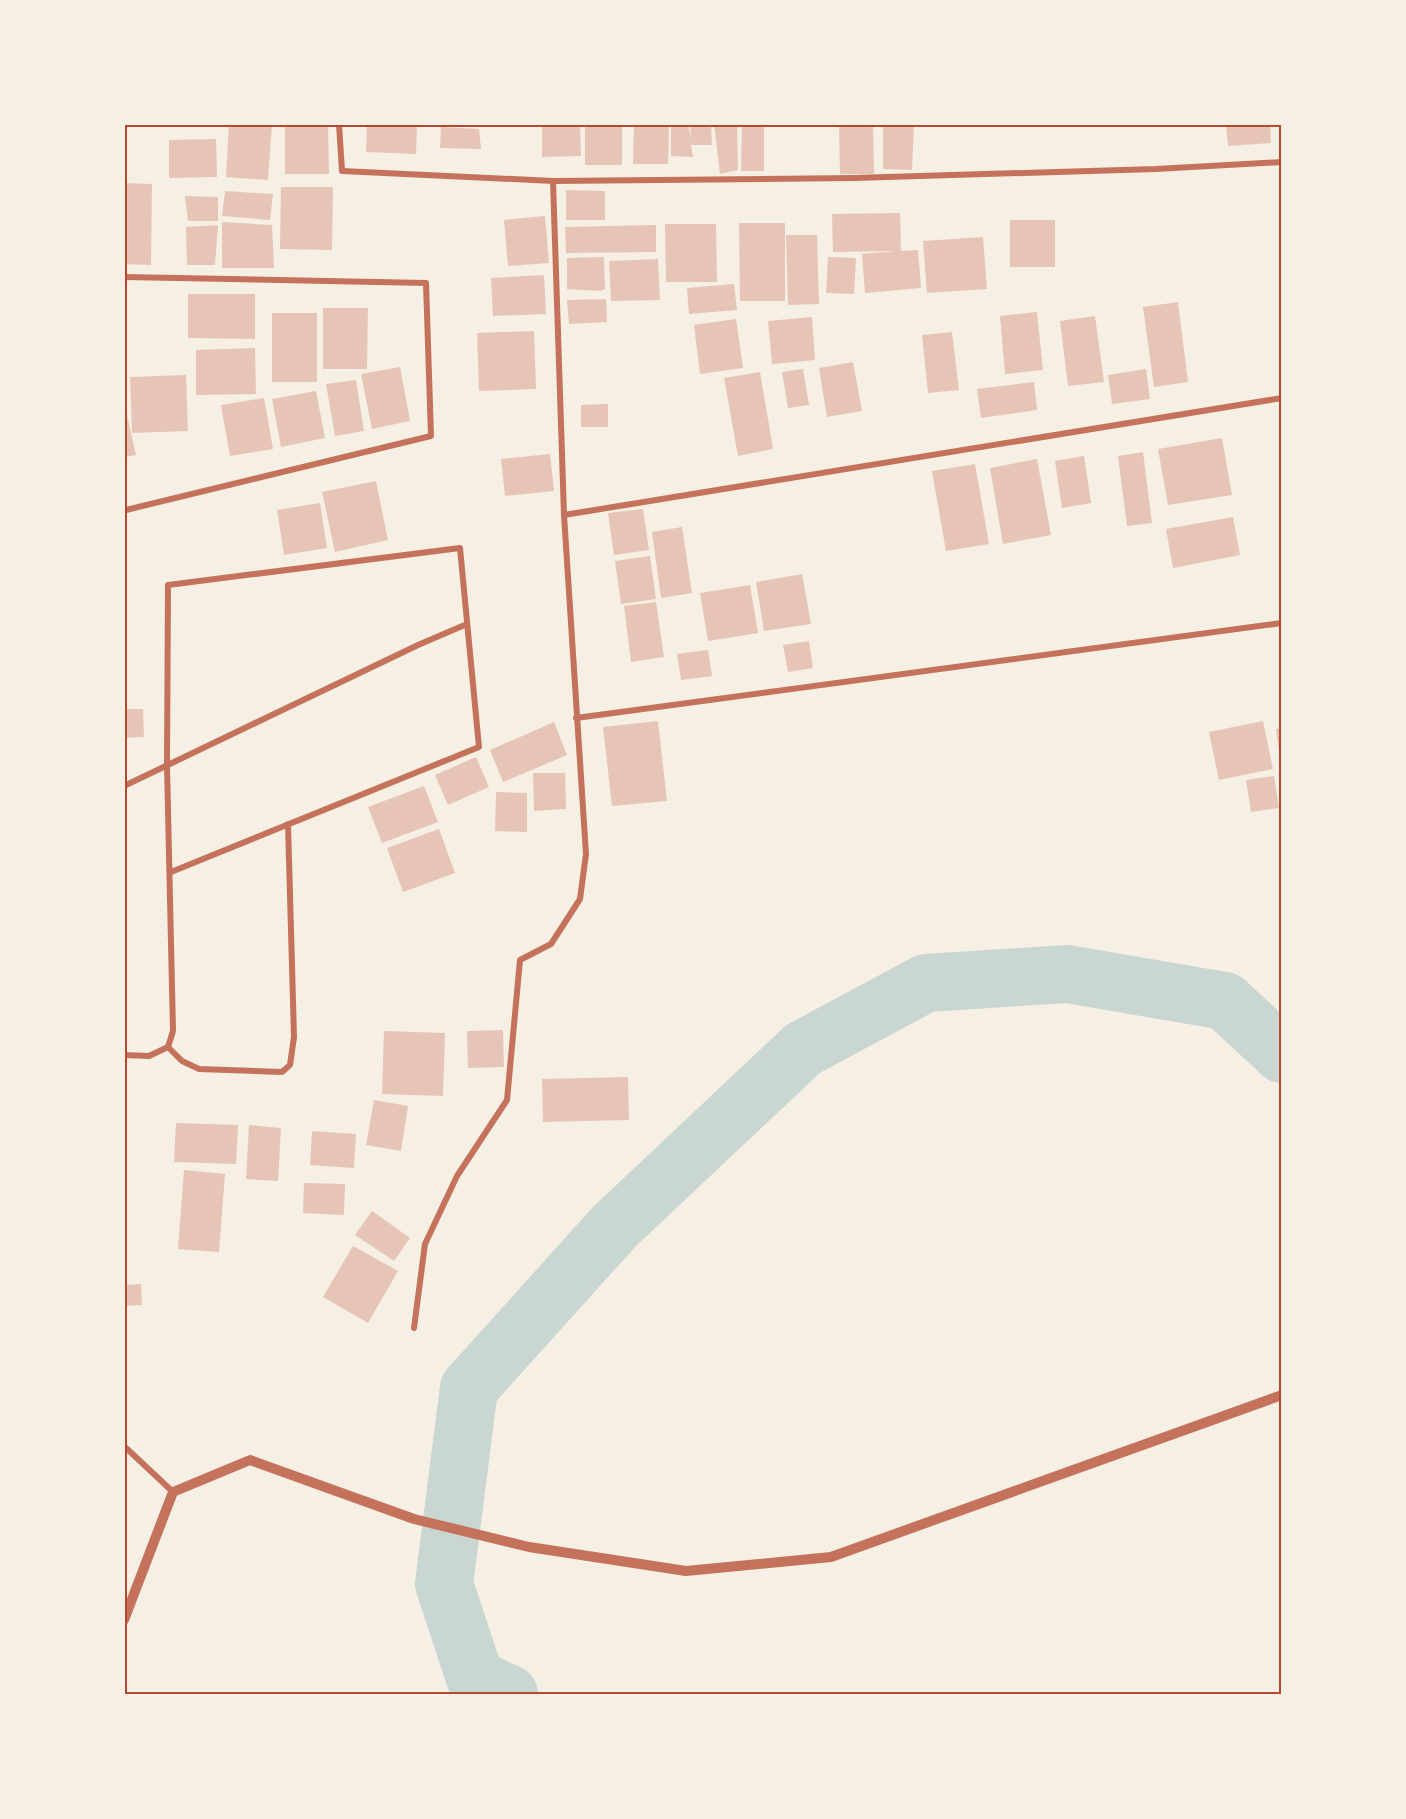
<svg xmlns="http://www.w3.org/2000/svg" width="1406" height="1819" viewBox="0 0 1406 1819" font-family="Literata,serif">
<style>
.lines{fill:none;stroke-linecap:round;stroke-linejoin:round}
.river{stroke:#c9d6d2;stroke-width:58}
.building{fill:#e6c5b7}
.minor{stroke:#c5725c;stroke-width:6}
.tertiary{stroke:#c5725c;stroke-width:10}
.neatline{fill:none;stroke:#b5482f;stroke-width:2}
</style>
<rect width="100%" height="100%" fill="#f6efe4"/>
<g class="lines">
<path class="river" d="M 509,1694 L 475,1678 L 444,1584 L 469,1388 L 614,1227 L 803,1049 L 926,983 L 1067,974 L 1225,1001 L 1282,1054"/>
</g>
<path class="building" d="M 229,124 L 272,124 L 268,180 L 226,177 Z
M 285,124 L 328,124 L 329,174 L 285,174 Z
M 367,124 L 417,124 L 416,154 L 366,152 Z
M 542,124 L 580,124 L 581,156 L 542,157 Z
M 585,124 L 622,124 L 622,165 L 585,165 Z
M 634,124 L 669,124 L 668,164 L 633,164 Z
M 671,124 L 688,124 L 691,140 L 690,124 L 711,124 L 712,145 L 691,145 L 693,157 L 671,156 Z
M 714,124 L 737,124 L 738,170 L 720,174 Z
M 742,124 L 764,124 L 764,171 L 741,171 Z
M 839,124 L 873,124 L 874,174 L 840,174 Z
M 883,124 L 914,124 L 912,170 L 883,169 Z
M 1226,124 L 1270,124 L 1271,143 L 1228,146 Z
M 441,127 L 479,129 L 481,149 L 440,148 Z
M 216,139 L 217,177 L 169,178 L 169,140 Z
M 124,183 L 152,184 L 151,265 L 124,264 Z
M 281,187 L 333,187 L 332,250 L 280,249 Z
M 566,190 L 605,191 L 605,220 L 566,220 Z
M 225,191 L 273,194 L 270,220 L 222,216 Z
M 185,196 L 218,197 L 218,221 L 188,221 Z
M 900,213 L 901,251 L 918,250 L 921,288 L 865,293 L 862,254 L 896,251 L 833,252 L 832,214 Z
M 545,216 L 549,263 L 508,266 L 504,220 Z
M 1010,220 L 1055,220 L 1055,267 L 1010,267 Z
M 222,222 L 272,225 L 274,268 L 222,268 Z
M 739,223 L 785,223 L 785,301 L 740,301 Z
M 665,224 L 716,224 L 717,282 L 666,282 Z
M 218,225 L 215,265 L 187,265 L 186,227 Z
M 656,225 L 656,252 L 566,253 L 565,227 Z
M 786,235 L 817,235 L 819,304 L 788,305 Z
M 983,237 L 987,289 L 927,293 L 923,241 Z
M 604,257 L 605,289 L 600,291 L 567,289 L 567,258 Z
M 828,257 L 856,258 L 854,294 L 826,293 Z
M 658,259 L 660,300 L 611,301 L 609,261 Z
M 544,275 L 546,314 L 493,316 L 491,278 Z
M 734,284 L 737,310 L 689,314 L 687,288 Z
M 188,294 L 255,294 L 255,339 L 188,338 Z
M 606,299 L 607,322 L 569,324 L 567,300 Z
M 1178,302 L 1188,382 L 1154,387 L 1143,307 Z
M 323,308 L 368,308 L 367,369 L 323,369 Z
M 1037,312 L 1043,370 L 1005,374 L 1000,316 Z
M 272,313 L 317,313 L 317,382 L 272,382 Z
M 1095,316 L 1104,382 L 1068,386 L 1060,321 Z
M 812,317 L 815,360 L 772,364 L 768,321 Z
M 736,319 L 743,368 L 700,374 L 694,325 Z
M 534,331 L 536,389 L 479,391 L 477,333 Z
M 952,332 L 959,390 L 928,393 L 922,335 Z
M 255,348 L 256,394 L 196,395 L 196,350 Z
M 853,362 L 862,411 L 827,417 L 819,368 Z
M 400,367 L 410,421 L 372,429 L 361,374 Z
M 803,369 L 809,405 L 788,408 L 782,372 Z
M 1146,369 L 1150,399 L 1112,404 L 1108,375 Z
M 760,372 L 773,449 L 738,456 L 724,378 Z
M 186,375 L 188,431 L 132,433 L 130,377 Z
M 356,380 L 364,431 L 335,436 L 326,384 Z
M 1034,382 L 1037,410 L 981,418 L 977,389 Z
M 316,391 L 325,438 L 281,447 L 272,399 Z
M 264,398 L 273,449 L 230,456 L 221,405 Z
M 124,402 L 136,455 L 124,457 Z
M 608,404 L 608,427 L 581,427 L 581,405 Z
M 1222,438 L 1232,495 L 1168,505 L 1158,449 Z
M 1143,452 L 1152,523 L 1127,526 L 1118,456 Z
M 550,454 L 554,491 L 505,496 L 501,459 Z
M 1084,456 L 1091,503 L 1062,508 L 1055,461 Z
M 1037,459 L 1051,535 L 1003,544 L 990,468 Z
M 975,464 L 989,544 L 946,551 L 932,471 Z
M 376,481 L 388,540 L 335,552 L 322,492 Z
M 320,503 L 327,548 L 284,555 L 277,510 Z
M 643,509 L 649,550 L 614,555 L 608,513 Z
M 1233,517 L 1240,555 L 1173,568 L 1166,529 Z
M 682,527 L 692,593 L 661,598 L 652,532 Z
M 650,556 L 656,599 L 621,604 L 615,561 Z
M 802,574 L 811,624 L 764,631 L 756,582 Z
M 750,585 L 758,633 L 708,641 L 700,593 Z
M 656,602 L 664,657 L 631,662 L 624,606 Z
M 809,641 L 813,668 L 788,672 L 783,645 Z
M 708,650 L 712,676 L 681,680 L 677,654 Z
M 124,709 L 143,709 L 144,737 L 124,738 Z
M 658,721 L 667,801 L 612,806 L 603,727 Z
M 1263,721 L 1273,769 L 1219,780 L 1209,732 Z
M 554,722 L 567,755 L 503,782 L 490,750 Z
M 1282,728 L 1282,758 L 1280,759 L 1276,729 Z
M 476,757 L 489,787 L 448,805 L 435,775 Z
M 533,773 L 565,773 L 566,809 L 534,811 Z
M 1274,776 L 1279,808 L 1251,812 L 1246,780 Z
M 424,786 L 438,822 L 382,843 L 368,807 Z
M 496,792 L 527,793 L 527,832 L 495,831 Z
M 439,829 L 455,873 L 403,892 L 387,848 Z
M 503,1030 L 504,1067 L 468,1068 L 467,1031 Z
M 384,1031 L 445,1033 L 443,1096 L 382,1094 Z
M 628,1077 L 629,1120 L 543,1122 L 542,1079 Z
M 374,1100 L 408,1106 L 401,1151 L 366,1145 Z
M 176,1123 L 238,1125 L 236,1164 L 174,1162 Z
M 249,1125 L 281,1128 L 278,1181 L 246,1179 Z
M 312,1131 L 356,1134 L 354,1168 L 310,1165 Z
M 184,1170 L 225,1174 L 219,1252 L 178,1249 Z
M 304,1183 L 345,1184 L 344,1215 L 303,1213 Z
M 372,1211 L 410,1238 L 394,1261 L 355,1235 Z
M 353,1246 L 398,1271 L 368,1323 L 323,1297 Z
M 141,1284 L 142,1305 L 124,1306 L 124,1285 Z"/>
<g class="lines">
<path class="minor" d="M 339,124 L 342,171 L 553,181 L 854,178 L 1156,169 L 1282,162
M 124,277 L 426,283 L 431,436 L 126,510
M 564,515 L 1282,398
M 576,718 L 1282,623
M 124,786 L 418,645 L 467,624
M 168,1047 L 182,1061 L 199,1069 L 282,1072 L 290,1065 L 294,1037 L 288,824
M 124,1055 L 149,1056 L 168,1047 L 173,1031 L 167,766 L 168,585 L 460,548 L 479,747 L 171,872
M 414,1328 L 425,1244 L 457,1176 L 507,1100 L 520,960 L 551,944 L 580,899 L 586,854 L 564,515 L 553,181
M 124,1446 L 173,1492"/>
<path class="tertiary" d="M 124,1620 L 173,1492 L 250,1460 L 414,1519 L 529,1547 L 686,1571 L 831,1557 L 1282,1395"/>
</g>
<rect width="1406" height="1819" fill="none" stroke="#f6efe4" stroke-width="252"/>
<rect x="126" y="126" width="1154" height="1567" class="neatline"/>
</svg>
